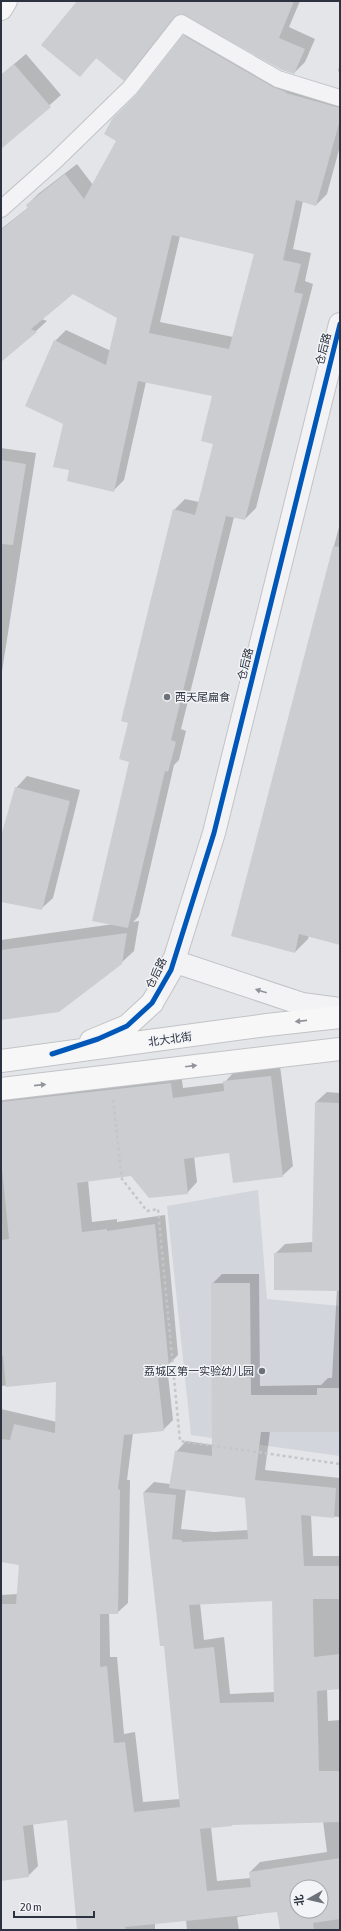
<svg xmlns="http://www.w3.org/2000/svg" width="341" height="1931" viewBox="0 0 341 1931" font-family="'Asap Condensed','Noto Sans SC',sans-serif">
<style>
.built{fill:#d2d5db}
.shadow{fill:#0003;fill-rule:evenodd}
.building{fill:#cccdd0;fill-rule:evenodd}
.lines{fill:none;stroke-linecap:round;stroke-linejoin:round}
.lane-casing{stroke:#c2c3c6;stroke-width:18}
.street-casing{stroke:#c2c3c6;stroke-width:24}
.secondary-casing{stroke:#c2c3c6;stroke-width:24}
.path{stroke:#c4c6c8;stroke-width:2.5;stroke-dasharray:3 3;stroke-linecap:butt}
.lane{stroke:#f3f3f5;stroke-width:16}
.street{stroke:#f3f3f5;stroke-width:22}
.secondary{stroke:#f7f7f7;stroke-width:22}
.cycleway-casing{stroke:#f2f4f7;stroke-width:8}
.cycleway{stroke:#0057b8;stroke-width:5}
.oneway{fill:#90929a}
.oneway2{fill:#92949b}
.poi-dot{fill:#6c717a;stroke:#f2f4f7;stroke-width:1.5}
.labels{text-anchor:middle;stroke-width:3;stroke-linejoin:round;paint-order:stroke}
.street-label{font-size:11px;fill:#2c323f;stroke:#f2f4f7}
.poi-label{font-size:11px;fill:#2c323f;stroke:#f2f4f7;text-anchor:start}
</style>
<rect width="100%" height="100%" fill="#e3e5e8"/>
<path class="built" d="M 258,1190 L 267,1299 L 340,1306 L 340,1456 L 191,1435 L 167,1206 Z"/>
<path class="shadow" d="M 78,1 L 300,1 L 289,27 L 315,39 L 305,62 L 294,73 L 181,12 L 176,15 L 134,69 L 124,79 L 97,57 L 80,76 Z
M 195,25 L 284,76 L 340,95 L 340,146 L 327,194 L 316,205 L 303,201 L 293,249 L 311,253 L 305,281 L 313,284 L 256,508 L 245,519 L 234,517 L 181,729 L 186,731 L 179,760 L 174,765 L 139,916 L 133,922 L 139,921 L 134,951 L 121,963 L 1,1019 L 1,940 L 114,924 L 130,761 L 129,722 L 174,510 L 185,499 L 199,502 L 214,443 L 213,395 L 146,382 L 124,480 L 113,491 L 70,470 L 55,341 L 66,330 L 111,351 L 118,318 L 73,293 L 42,319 L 47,321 L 36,331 L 4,358 L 1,354 L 1,229 L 29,207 L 27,205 L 38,194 L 77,164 L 93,185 L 117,141 L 139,93 L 184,36 ZM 180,236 L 255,253 L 233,337 L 160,322 Z
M 26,54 L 61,95 L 1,148 L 1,75 Z
M 340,63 L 340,72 L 338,71 Z
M 1,448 L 36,453 L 1,678 Z
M 340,523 L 340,944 L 309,936 L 308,939 L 295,952 L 232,936 Z
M 27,776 L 80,790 L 53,898 L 41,909 L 1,901 L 1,840 L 16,788 Z
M 280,1066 L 293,1166 L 282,1176 L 230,1152 L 194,1156 L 197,1182 L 187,1193 L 131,1175 L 88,1180 L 92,1222 L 117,1219 L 117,1222 L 165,1215 L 178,1355 L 167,1366 L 173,1420 L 163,1430 L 133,1433 L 127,1480 L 130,1480 L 128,1603 L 117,1613 L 109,1613 L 110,1657 L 117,1657 L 124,1734 L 135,1732 L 143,1802 L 180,1799 L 165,1645 L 144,1492 L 154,1482 L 170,1484 L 176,1452 L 186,1441 L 213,1445 L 212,1284 L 222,1274 L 259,1274 L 260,1386 L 321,1385 L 328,1378 L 332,1378 L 337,1289 L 275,1254 L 285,1244 L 313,1242 L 316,1102 L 327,1092 L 340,1093 L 340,1431 L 270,1431 L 265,1470 L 340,1478 L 340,1517 L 311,1515 L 313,1556 L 340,1556 L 340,1688 L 327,1689 L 328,1721 L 340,1720 L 340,1930 L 281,1930 L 278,1911 L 237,1917 L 239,1930 L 187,1930 L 186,1920 L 155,1923 L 155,1930 L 78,1930 L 68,1819 L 33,1824 L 38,1866 L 28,1876 L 1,1880 L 1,1595 L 18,1594 L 20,1564 L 1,1561 L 1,1409 L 57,1422 L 57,1381 L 1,1386 L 1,1094 L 181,1073 L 183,1088 L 224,1083 L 234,1072 ZM 186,1489 L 246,1497 L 248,1530 L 214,1532 L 181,1529 ZM 273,1600 L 275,1692 L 230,1694 L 224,1637 L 204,1640 L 200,1603 ZM 323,1821 L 327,1852 L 260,1862 L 250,1872 L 251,1878 L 217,1881 L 211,1827 L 233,1824 ZM 297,1887 L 321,1887 L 321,1911 L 297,1911 Z"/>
<path class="building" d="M 77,1 L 294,1 L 279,38 L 305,49 L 294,74 L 282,70 L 181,14 L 174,17 L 124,81 L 96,58 L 80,77 L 41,45 Z
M 183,35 L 273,87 L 286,92 L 286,93 L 340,108 L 340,120 L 316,206 L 296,200 L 283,260 L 301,264 L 294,292 L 303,294 L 245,520 L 226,516 L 171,740 L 176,742 L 168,772 L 165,771 L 128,928 L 92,921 L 129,762 L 119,759 L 128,723 L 121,721 L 173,509 L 195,515 L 213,444 L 201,441 L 212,396 L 138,381 L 114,492 L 67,481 L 69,470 L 53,467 L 63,424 L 25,406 L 54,340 L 106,365 L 117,318 L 73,294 L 31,329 L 37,332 L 1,362 L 1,230 L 28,208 L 26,205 L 65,174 L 84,199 L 116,141 L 104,134 L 112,119 L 137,94 ZM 172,235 L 254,254 L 229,349 L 149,333 Z
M 14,64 L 51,107 L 1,149 L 1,75 Z
M 1,460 L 26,464 L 13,545 L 1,544 Z
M 333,546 L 340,547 L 340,945 L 299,934 L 295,953 L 231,936 Z
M 15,787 L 70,801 L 42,910 L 1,902 L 1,836 Z
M 127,933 L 122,964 L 59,1012 L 1,1020 L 1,950 Z
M 271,1076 L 283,1177 L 233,1183 L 229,1153 L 184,1159 L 188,1194 L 149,1198 L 131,1176 L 77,1183 L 82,1232 L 107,1229 L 107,1231 L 155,1224 L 169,1367 L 157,1368 L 164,1431 L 124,1435 L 118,1489 L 120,1490 L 118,1614 L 100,1614 L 100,1667 L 107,1666 L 114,1743 L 125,1742 L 134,1812 L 180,1807 L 164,1646 L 160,1646 L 143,1492 L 176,1495 L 172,1539 L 182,1540 L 182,1542 L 248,1539 L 245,1498 L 169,1488 L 175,1451 L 212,1456 L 211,1283 L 250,1283 L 251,1395 L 317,1395 L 317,1388 L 340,1388 L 340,1432 L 261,1432 L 255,1480 L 336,1488 L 334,1518 L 301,1515 L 304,1566 L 340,1566 L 340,1599 L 313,1599 L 314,1657 L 340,1654 L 340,1689 L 317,1691 L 319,1771 L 340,1771 L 340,1822 L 232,1825 L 232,1826 L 200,1829 L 207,1891 L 251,1887 L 249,1872 L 340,1858 L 340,1919 L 313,1923 L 314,1930 L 280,1930 L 277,1912 L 125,1927 L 126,1930 L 77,1930 L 67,1820 L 23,1826 L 29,1877 L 1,1881 L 1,1604 L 16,1604 L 19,1565 L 1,1562 L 1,1439 L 10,1440 L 14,1424 L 55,1433 L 56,1382 L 6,1387 L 3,1356 L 1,1356 L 1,1240 L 9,1239 L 1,1159 L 1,1102 L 171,1083 L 173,1098 L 224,1091 L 223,1081 ZM 272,1601 L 274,1702 L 220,1703 L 214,1647 L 194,1649 L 189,1605 ZM 297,1887 L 321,1887 L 321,1911 L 297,1911 Z
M 315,1102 L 340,1103 L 340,1291 L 274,1290 L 274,1253 L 312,1252 Z"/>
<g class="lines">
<g class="lane-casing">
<path id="lane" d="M 1,209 L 55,161 L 130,88 L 181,23 L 278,79 L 340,98"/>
</g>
<g class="street-casing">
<path id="street" d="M 173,961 L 302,1004 L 340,1009
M 152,1003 L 171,970 L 214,833 L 340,324"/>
</g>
<g class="secondary-casing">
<path id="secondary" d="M 1,9 L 6,1
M 91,1041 L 127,1026 L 152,1003
M 1,1061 L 267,1025 L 340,1017
M 1,1089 L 340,1049"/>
</g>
<path class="path" d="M 113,1100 L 122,1179 L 147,1211 L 158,1209 L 180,1441 L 340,1464"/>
<use href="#lane" class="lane"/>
<use href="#street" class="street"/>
<use href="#secondary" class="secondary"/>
<g class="cycleway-casing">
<path id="cycleway" d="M 52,1054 L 98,1039 L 127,1026 L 152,1003 L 171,970 L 214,833 L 340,324"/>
</g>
<use href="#cycleway" class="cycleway"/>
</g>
<defs><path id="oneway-solid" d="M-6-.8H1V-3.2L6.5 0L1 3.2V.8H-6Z"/></defs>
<use class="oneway" href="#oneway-solid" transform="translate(261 991) rotate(-163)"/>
<g class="oneway2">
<use href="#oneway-solid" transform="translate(301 1021) rotate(174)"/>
<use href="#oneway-solid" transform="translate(191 1066) rotate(-7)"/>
<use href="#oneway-solid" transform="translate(40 1085) rotate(-6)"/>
</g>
<g class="poi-dot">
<circle cx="167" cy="697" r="4"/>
<circle cx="262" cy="1371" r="4"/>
</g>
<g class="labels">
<g class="street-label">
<text transform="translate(323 349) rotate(-76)" y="4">仓后路</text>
<text transform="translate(245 664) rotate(-76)" y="4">仓后路</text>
<text transform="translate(156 973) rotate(-64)" y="4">仓后路</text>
<text transform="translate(170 1039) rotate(-8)" y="4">北大北街</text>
</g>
<g class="poi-label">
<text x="175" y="701">西天尾扁食</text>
<text x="254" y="1375" text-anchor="end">荔城区第一实验幼儿园</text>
</g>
</g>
<rect width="341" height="1931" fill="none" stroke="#2c323f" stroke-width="4"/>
<g transform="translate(309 1899) rotate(262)"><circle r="19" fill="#f2f4f7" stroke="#a3a6ad"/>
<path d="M0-3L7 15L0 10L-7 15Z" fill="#6c717a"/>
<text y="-6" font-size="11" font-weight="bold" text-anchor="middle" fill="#2c323f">北</text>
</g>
<path d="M14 1911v6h80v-6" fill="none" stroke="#2c323f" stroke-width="2"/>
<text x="20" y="1911" font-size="12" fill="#2c323f" stroke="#f2f4f7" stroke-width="3" paint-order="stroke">20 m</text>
</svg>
